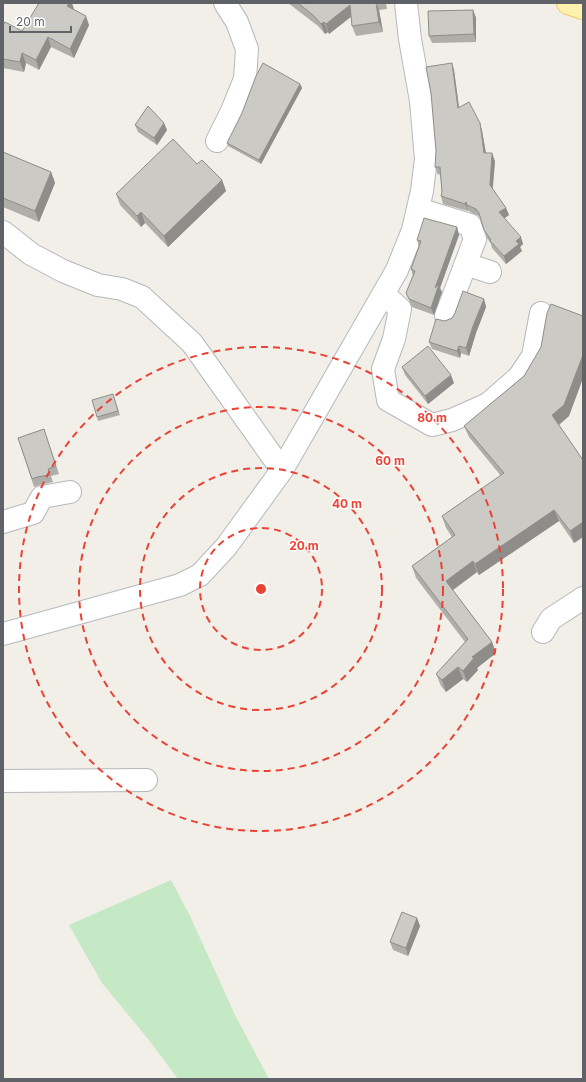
<svg xmlns="http://www.w3.org/2000/svg" width="586" height="1082" viewBox="0 0 586 1082" font-family="Inter,sans-serif">
<style>
.green{fill:#c5e8c5}
.lines{fill:none;stroke-linecap:round;stroke-linejoin:round}
.minor-casing{stroke:#b5b8bc;stroke-width:24}
.major-casing{stroke:#f2c960;stroke-width:24}
.minor{stroke:#fff;stroke-width:22}
.major{stroke:#fff2af;stroke-width:22}
.wall{fill:#afaea9}
.shaded-wall{fill:#8f8d8a}
.building{fill:#cccac5;stroke:#8f8d8a}
.ring{fill:none;stroke:#ea4335;stroke-width:2;stroke-dasharray:7 5}
.centre{fill:#ea4335;stroke:#fff;stroke-width:2}
.ring-label{font-size:12px;text-anchor:middle;font-weight:bold;fill:#ea4335;stroke:#fff;stroke-width:3;stroke-linejoin:round;paint-order:stroke}
</style>
<rect width="100%" height="100%" fill="#f1efe8"/>
<path class="green" d="M 171,880 L 190,916 L 235,1015 L 269,1079 L 178,1079 L 149,1040 L 102,983 L 69,925 Z"/>
<g class="lines">
<g class="minor-casing">
<path id="minor" d="M 217,141 L 232,111 L 245,79 L 247,49 L 237,22 L 225,3
M 418,209 L 470,225 L 475,239 L 446,316
M 3,232 L 31,254 L 63,271 L 98,285 L 122,289 L 142,297 L 192,343 L 282,470
M 466,264 L 490,272
M 384,294 L 400,309 L 394,339 L 383,369 L 388,400 L 432,425 L 452,420 L 488,404 L 519,377 L 533,356 L 541,313
M 3,522 L 33,513 L 42,497 L 70,492
M 543,632 L 551,619 L 583,598
M 3,634 L 180,585 L 200,575 L 226,547 L 282,470 L 397,270 L 413,230 L 422,191 L 426,159 L 421,101 L 410,39 L 406,3
M 3,781 L 146,780"/>
</g>
<g class="major-casing">
<path id="major" d="M 568,3 L 583,8"/>
</g>
<use href="#minor" class="minor"/>
<use href="#major" class="major"/>
</g>
<path class="wall" d="M 288,3 L 386,3 L 387,9 L 379,10 L 383,32 L 356,36 L 352,26 L 351,17 L 329,34 L 328,32 L 325,34 L 318,26 Z
M 74,9 L 89,25 L 74,58 L 51,47 L 39,70 L 26,63 L 24,72 L 3,68 L 3,26 L 22,31 Z
M 473,10 L 476,18 L 476,42 L 432,43 L 429,36 Z
M 452,63 L 454,70 L 459,107 L 480,123 L 482,131 L 486,153 L 495,161 L 493,189 L 506,208 L 509,215 L 504,218 L 523,244 L 520,247 L 522,251 L 506,264 L 492,248 L 491,244 L 487,238 L 481,219 L 479,216 L 470,212 L 468,210 L 468,211 L 443,204 L 441,196 L 442,192 L 440,174 L 438,175 L 435,167 Z
M 300,84 L 302,88 L 261,164 L 228,146 L 227,143 Z
M 164,123 L 167,130 L 157,145 L 138,132 L 135,125 Z
M 3,152 L 51,172 L 55,183 L 39,222 L 3,207 Z
M 197,164 L 222,180 L 226,191 L 168,247 L 145,223 L 141,227 L 120,205 L 116,194 Z
M 457,227 L 459,235 L 440,288 L 442,292 L 434,315 L 412,307 L 406,293 L 413,276 L 411,269 L 419,247 L 417,240 Z
M 484,299 L 486,307 L 476,333 L 469,356 L 461,353 L 460,358 L 432,349 L 429,342 L 445,321 L 452,318 Z
M 583,316 L 583,378 L 569,416 L 559,425 L 583,460 L 583,537 L 574,543 L 559,521 L 479,575 L 477,572 L 453,590 L 492,642 L 496,653 L 477,668 L 478,670 L 467,682 L 463,679 L 446,692 L 441,686 L 436,674 L 465,642 L 416,578 L 412,566 L 452,537 L 446,528 L 442,516 L 501,476 L 469,437 L 464,426 L 524,376 Z
M 402,367 L 454,383 L 428,404 L 405,375 Z
M 113,394 L 120,415 L 98,421 L 97,417 Z
M 44,429 L 59,474 L 51,476 L 53,482 L 40,485 L 34,487 L 18,438 Z
M 417,918 L 420,926 L 408,956 L 393,950 L 390,942 Z"/>
<path class="shaded-wall" d="M 69,3 L 72,3 L 74,9 L 71,16 L 67,6 Z
M 376,3 L 379,10 L 383,32 L 379,22 Z
M 350,5 L 353,15 L 329,34 L 326,24 Z
M 473,10 L 476,18 L 476,42 L 474,34 Z
M 86,16 L 89,25 L 74,58 L 70,49 Z
M 324,22 L 328,32 L 325,34 L 321,24 Z
M 48,37 L 51,47 L 39,70 L 36,60 Z
M 22,53 L 26,63 L 24,72 L 20,62 Z
M 452,63 L 454,70 L 460,115 L 458,108 Z
M 300,84 L 302,88 L 261,164 L 259,160 Z
M 164,123 L 167,130 L 157,145 L 154,138 Z
M 480,123 L 482,131 L 487,160 L 484,153 Z
M 492,153 L 495,161 L 492,192 L 490,185 Z
M 51,172 L 55,183 L 39,222 L 35,211 Z
M 222,180 L 226,191 L 168,247 L 164,236 Z
M 466,202 L 468,210 L 468,211 L 465,204 Z
M 506,208 L 509,215 L 502,220 L 499,212 Z
M 141,212 L 145,223 L 141,227 L 137,216 Z
M 457,227 L 459,235 L 440,288 L 442,292 L 434,315 L 431,308 L 435,288 Z
M 521,237 L 523,244 L 520,247 L 522,251 L 506,264 L 504,256 L 516,241 Z
M 484,299 L 486,307 L 476,333 L 469,356 L 466,348 L 473,326 Z
M 459,346 L 461,353 L 460,358 L 457,351 Z
M 583,355 L 583,378 L 569,416 L 556,427 L 552,415 Z
M 451,375 L 454,383 L 428,404 L 425,396 Z
M 554,510 L 559,521 L 479,575 L 475,564 Z
M 583,522 L 583,537 L 574,543 L 570,531 Z
M 473,561 L 477,572 L 450,592 L 446,581 Z
M 492,642 L 496,653 L 477,668 L 478,670 L 467,682 L 463,671 L 472,657 Z
M 458,667 L 463,679 L 446,692 L 442,680 Z
M 417,918 L 420,926 L 408,956 L 406,948 Z"/>
<path class="building" d="M 39,3 L 69,3 L 67,6 L 86,16 L 70,49 L 48,37 L 36,60 L 22,53 L 20,62 L 3,59 L 3,26 L 5,22 L 22,31 Z
M 298,3 L 376,3 L 379,22 L 352,26 L 350,5 L 326,24 L 324,22 L 321,24 L 314,16 Z
M 473,10 L 474,34 L 429,36 L 428,11 Z
M 263,63 L 300,84 L 259,160 L 227,143 L 242,113 L 256,76 Z
M 452,63 L 458,108 L 469,102 L 480,123 L 484,153 L 492,153 L 490,185 L 506,208 L 499,212 L 521,237 L 516,241 L 519,244 L 504,256 L 490,241 L 491,240 L 484,230 L 479,213 L 476,209 L 467,205 L 466,202 L 465,204 L 441,196 L 442,192 L 440,167 L 435,167 L 436,151 L 431,93 L 426,67 Z
M 148,106 L 164,123 L 154,138 L 135,125 Z
M 173,139 L 197,164 L 202,160 L 222,180 L 164,236 L 141,212 L 137,216 L 116,194 Z
M 3,152 L 51,172 L 35,211 L 3,198 Z
M 424,218 L 457,227 L 435,288 L 439,284 L 431,308 L 409,299 L 406,293 L 415,271 L 411,269 L 421,241 L 417,240 Z
M 463,291 L 484,299 L 473,326 L 466,348 L 459,346 L 457,351 L 429,342 L 436,319 L 445,321 L 452,318 L 455,313 Z
M 551,304 L 583,316 L 583,355 L 564,405 L 552,415 L 583,460 L 583,522 L 570,531 L 554,510 L 475,564 L 473,561 L 446,581 L 492,642 L 472,657 L 474,658 L 463,671 L 458,667 L 442,680 L 436,674 L 468,639 L 412,566 L 455,535 L 442,516 L 504,473 L 464,426 L 524,376 L 541,347 L 547,313 Z
M 428,346 L 451,375 L 425,396 L 402,367 Z
M 113,394 L 118,411 L 97,417 L 92,400 Z
M 44,429 L 56,466 L 48,469 L 50,475 L 37,477 L 32,479 L 18,438 Z
M 402,912 L 417,918 L 406,948 L 390,942 Z"/>
<g class="ring">
<circle cx="261" cy="589" r="61"/>
<circle cx="261" cy="589" r="121"/>
<circle cx="261" cy="589" r="182"/>
<circle cx="261" cy="589" r="242"/>
</g>
<circle cx="261" cy="589" r="6" class="centre"/>
<g class="ring-label">
<text x="432" y="422">80 m</text>
<text x="390" y="465">60 m</text>
<text x="347" y="508">40 m</text>
<text x="304" y="550">20 m</text>
</g>
<rect width="586" height="1082" fill="none" stroke="#5f6368" stroke-width="8"/>
<path d="M10 26v6h61v-6" fill="none" stroke="#5f6368" stroke-width="2"/>
<text x="16" y="26" font-size="12" fill="#5f6368" stroke="#ffffff" stroke-width="3" paint-order="stroke">20 m</text>
</svg>
